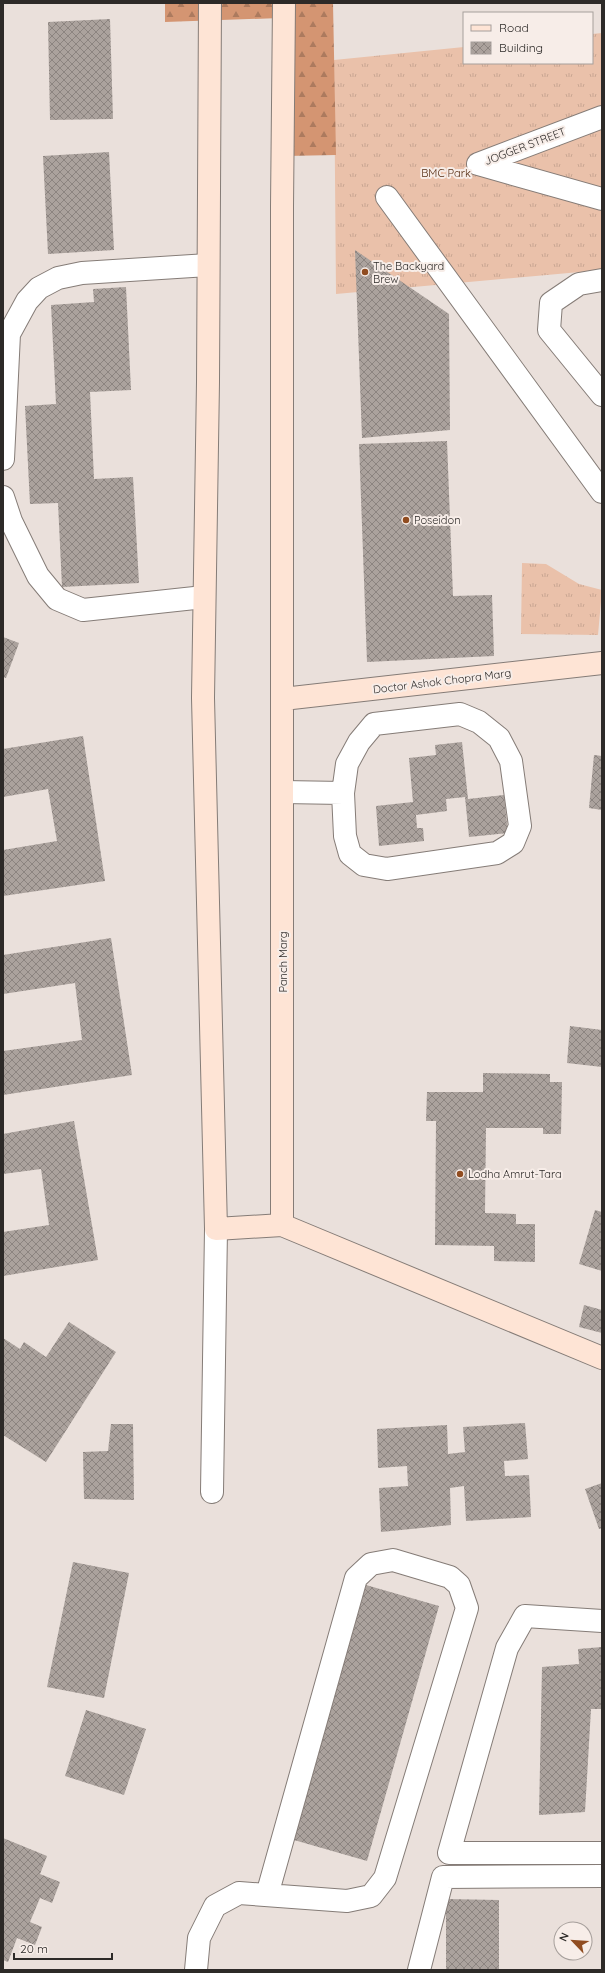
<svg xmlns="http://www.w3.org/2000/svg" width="605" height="1973" viewBox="0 0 605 1973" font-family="Quicksand,sans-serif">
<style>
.grass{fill:url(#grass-tufts)}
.forest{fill:url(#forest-firs)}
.building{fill:url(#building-cross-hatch)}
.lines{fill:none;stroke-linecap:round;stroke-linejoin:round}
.street-casing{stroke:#857c77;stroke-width:24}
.secondary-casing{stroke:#857c77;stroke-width:24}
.street{stroke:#fff;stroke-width:22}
.secondary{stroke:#fee4d5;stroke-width:22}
.poi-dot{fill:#904c20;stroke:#f7ede8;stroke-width:1.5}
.labels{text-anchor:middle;stroke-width:4;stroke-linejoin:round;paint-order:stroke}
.street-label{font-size:11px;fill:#2d2a28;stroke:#f7ede8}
.park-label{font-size:11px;fill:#542b10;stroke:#f7ede8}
.poi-label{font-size:11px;fill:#2d2a28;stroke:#f7ede8;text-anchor:start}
</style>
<defs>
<pattern id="grass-tufts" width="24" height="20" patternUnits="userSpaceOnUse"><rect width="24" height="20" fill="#eac1aa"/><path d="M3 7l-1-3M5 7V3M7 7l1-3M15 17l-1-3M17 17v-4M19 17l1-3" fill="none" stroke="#c9a692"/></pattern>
<pattern id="forest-firs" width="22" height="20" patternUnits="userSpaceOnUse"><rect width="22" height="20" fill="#d49572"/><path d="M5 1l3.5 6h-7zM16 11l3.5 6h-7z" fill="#ac7a5e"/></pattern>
<pattern id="building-cross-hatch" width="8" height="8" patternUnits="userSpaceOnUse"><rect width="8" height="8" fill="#aba29d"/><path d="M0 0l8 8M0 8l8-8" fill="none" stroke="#8c8480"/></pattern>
</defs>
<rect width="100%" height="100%" fill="#eae0db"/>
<path class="grass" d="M 602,33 L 602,270 L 336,294 L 334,60 L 464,47 L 464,63 L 592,63 L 592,34 Z
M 522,563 L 546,564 L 579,584 L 602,590 L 598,635 L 521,634 Z"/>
<path class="forest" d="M 165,3 L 333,3 L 336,155 L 286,156 L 280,18 L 165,22 Z"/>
<path class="building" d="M 110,19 L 113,119 L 50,120 L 48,22 Z
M 109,152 L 114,250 L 48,254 L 43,156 Z
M 355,250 L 449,314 L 450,430 L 362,438 Z
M 126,287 L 131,390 L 90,392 L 94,479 L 133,477 L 139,583 L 62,587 L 58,503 L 30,504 L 25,406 L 56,404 L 51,305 L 94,302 L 93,289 Z
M 447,441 L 453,596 L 492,595 L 494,656 L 367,662 L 359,444 Z
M 3,637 L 19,643 L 6,678 L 3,677 Z
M 83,736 L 105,881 L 3,896 L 3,850 L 57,841 L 48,789 L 3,797 L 3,749 Z
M 462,742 L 468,799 L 504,795 L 508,833 L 469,837 L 465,797 L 446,799 L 447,811 L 416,815 L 417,828 L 423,828 L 424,841 L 379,846 L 376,806 L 413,802 L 409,758 L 436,755 L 435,745 Z
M 594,755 L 602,756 L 602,810 L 589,808 Z
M 111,938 L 132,1075 L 3,1095 L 3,1051 L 82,1040 L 75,983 L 3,994 L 3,955 Z
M 570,1026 L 602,1030 L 602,1067 L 567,1063 Z
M 483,1073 L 550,1074 L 550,1082 L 562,1082 L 561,1134 L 543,1134 L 543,1128 L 486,1128 L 485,1213 L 516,1214 L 516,1224 L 535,1224 L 535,1262 L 494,1261 L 494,1246 L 435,1245 L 436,1121 L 426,1121 L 427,1092 L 483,1092 Z
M 74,1121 L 98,1260 L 3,1276 L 3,1232 L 49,1225 L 41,1169 L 3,1174 L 3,1134 Z
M 595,1210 L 602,1212 L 602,1271 L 579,1264 Z
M 584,1305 L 602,1310 L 602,1333 L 579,1327 Z
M 69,1322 L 116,1352 L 46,1462 L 3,1435 L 3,1338 L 20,1349 L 24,1342 L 46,1357 Z
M 525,1423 L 528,1459 L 504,1461 L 505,1476 L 529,1475 L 531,1517 L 466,1521 L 464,1486 L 450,1488 L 451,1525 L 381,1532 L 379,1488 L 408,1486 L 407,1466 L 378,1468 L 377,1429 L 447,1425 L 448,1454 L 465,1452 L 463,1427 Z
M 111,1424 L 133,1424 L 134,1500 L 84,1499 L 83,1452 L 108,1451 Z
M 602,1483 L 602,1528 L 599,1529 L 585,1489 Z
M 73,1562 L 129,1573 L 104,1698 L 47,1687 Z
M 366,1585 L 439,1606 L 367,1861 L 294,1840 Z
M 602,1647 L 602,1709 L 591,1709 L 585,1812 L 539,1815 L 542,1667 L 579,1664 L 578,1649 Z
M 86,1710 L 146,1729 L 124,1795 L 65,1776 Z
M 3,1838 L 47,1856 L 40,1874 L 60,1882 L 52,1903 L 40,1898 L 30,1922 L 42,1927 L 35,1945 L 17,1938 L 8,1962 L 3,1960 Z
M 446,1899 L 499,1900 L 499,1970 L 446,1970 Z"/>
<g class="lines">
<g class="street-casing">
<path id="street" d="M 602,117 L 478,164 L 602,199
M 387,197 L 602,492
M 602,280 L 579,284 L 551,303 L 549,330 L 602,395
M 3,459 L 9,334 L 27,301 L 39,288 L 58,278 L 82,273 L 208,265
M 3,497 L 11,521 L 38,576 L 57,599 L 83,610 L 204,597
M 283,792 L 343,793 L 347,764 L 359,742 L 374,724 L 460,714 L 479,722 L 499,738 L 511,761 L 520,826 L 513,843 L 497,853 L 387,869 L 364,865 L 350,854 L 345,836 L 343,793
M 212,1492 L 216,1229
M 602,1621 L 525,1616 L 507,1648 L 449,1853 L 602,1853
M 196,1970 L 199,1938 L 215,1906 L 239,1893 L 347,1901 L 371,1896 L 385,1878 L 467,1608 L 459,1585 L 450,1577 L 393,1560 L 371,1564 L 356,1578 L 267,1895
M 419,1970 L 443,1877 L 602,1876"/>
</g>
<g class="secondary-casing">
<path id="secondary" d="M 210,3 L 208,382 L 203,698 L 216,1229 L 282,1225 L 602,1358
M 283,699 L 602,663
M 282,1225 L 282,206 L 284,3"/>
</g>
<use href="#street" class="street"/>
<use href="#secondary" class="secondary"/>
</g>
<g class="poi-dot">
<circle cx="365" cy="272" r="4"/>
<circle cx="406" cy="520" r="4"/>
<circle cx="460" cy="1174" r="4"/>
</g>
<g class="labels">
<g class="street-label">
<text transform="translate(525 146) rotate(-21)" y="4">JOGGER STREET</text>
<text transform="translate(442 681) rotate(-7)" y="4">Doctor Ashok Chopra Marg</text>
<text transform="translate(283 962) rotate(-90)" y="4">Panch Marg</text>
</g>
<g class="park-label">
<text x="446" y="177">BMC Park</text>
</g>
<g class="poi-label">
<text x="373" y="270">The Backyard<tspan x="373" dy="13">Brew</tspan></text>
<text x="414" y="524">Poseidon</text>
<text x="468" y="1178">Lodha Amrut-Tara</text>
</g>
</g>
<rect width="605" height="1973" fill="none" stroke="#2d2a28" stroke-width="8"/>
<rect x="463" y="12" width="130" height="52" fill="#f7ede8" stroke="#a69f9b"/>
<rect x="471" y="25" width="20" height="6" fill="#fee4d5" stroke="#a69f9b"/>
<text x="499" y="32" font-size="12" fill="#2d2a28">Road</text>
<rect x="471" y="42" width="20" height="12" fill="url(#building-cross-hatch)" stroke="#a69f9b"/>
<text x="499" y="52" font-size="12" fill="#2d2a28">Building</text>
<g transform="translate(573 1941) rotate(295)"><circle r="19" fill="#f7ede8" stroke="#a69f9b"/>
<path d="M0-3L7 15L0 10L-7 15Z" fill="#904c20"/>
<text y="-6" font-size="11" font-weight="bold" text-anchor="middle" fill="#2d2a28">N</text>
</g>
<path d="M14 1953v6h98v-6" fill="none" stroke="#2d2a28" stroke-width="2"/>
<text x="20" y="1953" font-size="12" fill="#2d2a28" stroke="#f7ede8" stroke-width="3" paint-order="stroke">20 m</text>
</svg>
